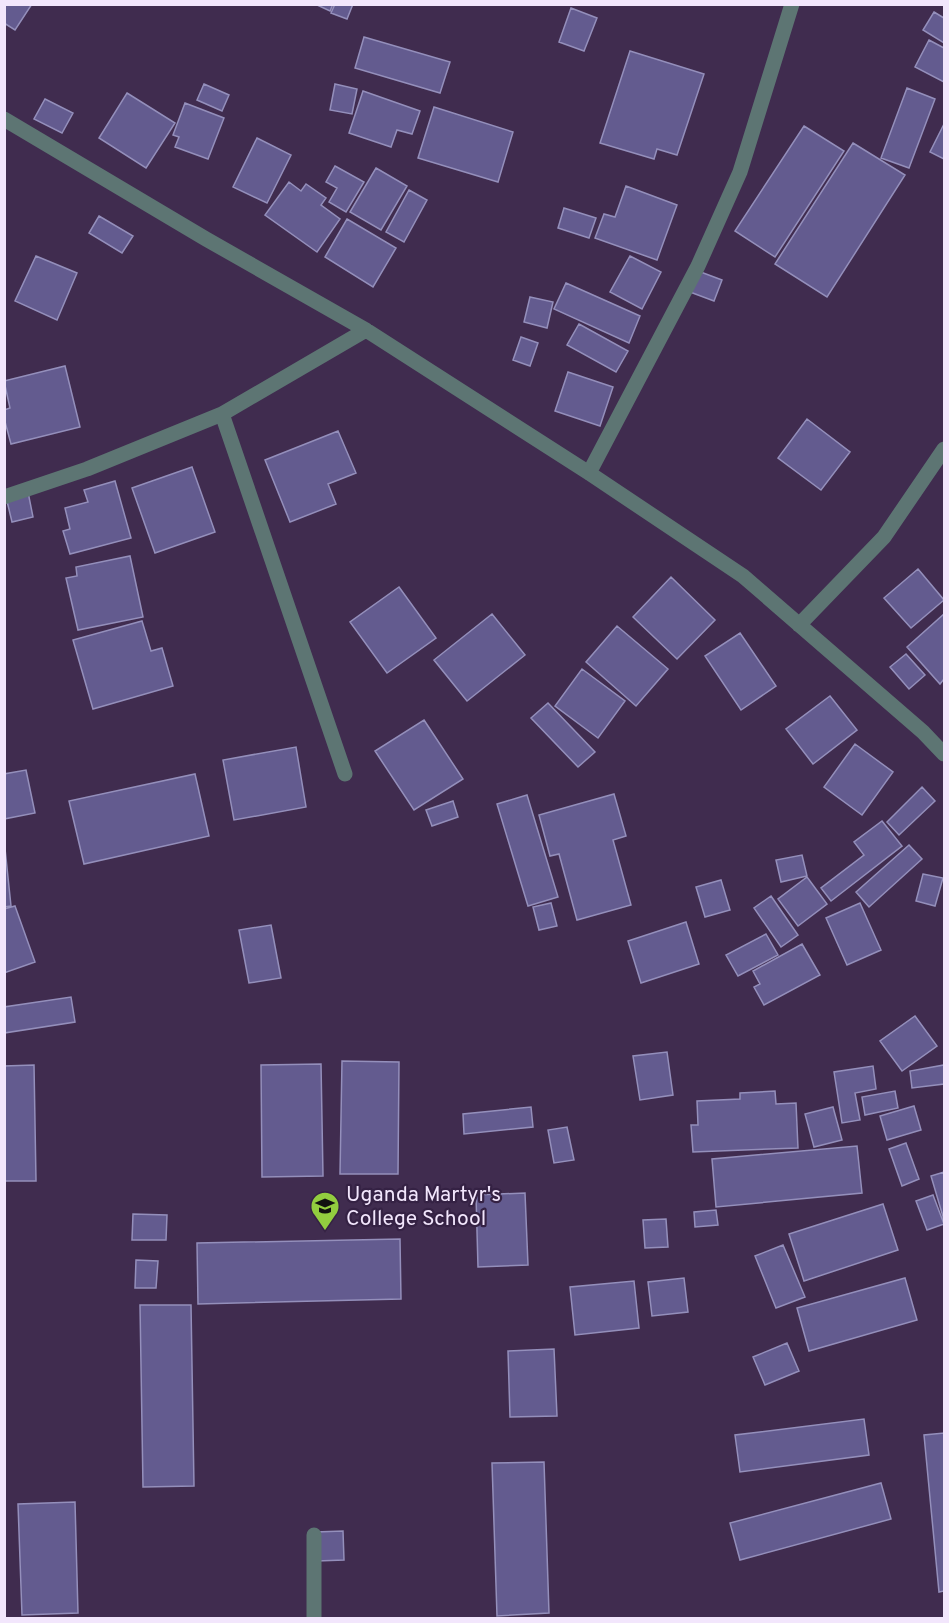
<svg xmlns="http://www.w3.org/2000/svg" width="949" height="1623" viewBox="0 0 949 1623" font-family="Overpass,sans-serif">
<style>
.building{fill:#635b8f;stroke:#948fbb;stroke-width:1.5}
.lines{fill:none;stroke-linecap:round;stroke-linejoin:round}
.minor{stroke:#5d7573;stroke-width:15}
.labels{text-anchor:middle;stroke-width:4.5;stroke-linejoin:round;paint-order:stroke}
.poi-label{font-size:21px;fill:#f2e6fc;stroke:#352244;text-anchor:start}
</style>
<rect width="100%" height="100%" fill="#402c4f"/>
<path class="building" d="M 4,4 L 32,4 L 15,30 L 4,23 Z
M 315,4 L 333,4 L 330,11 Z
M 335,4 L 353,4 L 347,19 L 331,13 Z
M 571,8 L 597,18 L 584,51 L 559,42 Z
M 934,12 L 944,18 L 944,43 L 923,30 Z
M 364,37 L 450,62 L 440,93 L 355,68 Z
M 929,40 L 944,48 L 944,82 L 915,67 Z
M 630,51 L 704,74 L 677,155 L 657,149 L 654,159 L 600,143 Z
M 204,84 L 229,95 L 222,111 L 197,100 Z
M 335,84 L 357,89 L 352,114 L 330,110 Z
M 907,88 L 935,99 L 909,168 L 881,158 Z
M 363,91 L 420,111 L 412,134 L 397,130 L 391,147 L 349,133 Z
M 127,93 L 175,123 L 146,168 L 99,138 Z
M 45,99 L 73,113 L 62,133 L 34,119 Z
M 185,103 L 224,118 L 208,159 L 175,147 L 179,137 L 173,135 Z
M 434,107 L 513,132 L 498,182 L 418,158 Z
M 944,124 L 944,159 L 930,152 Z
M 804,126 L 844,151 L 775,257 L 735,231 Z
M 257,138 L 291,155 L 267,203 L 233,187 Z
M 853,143 L 905,175 L 827,297 L 775,264 Z
M 335,166 L 364,182 L 346,212 L 329,202 L 337,188 L 326,182 Z
M 376,168 L 407,186 L 381,230 L 350,212 Z
M 289,182 L 301,191 L 306,184 L 326,198 L 321,205 L 340,219 L 317,252 L 265,215 Z
M 626,186 L 677,205 L 657,260 L 595,238 L 604,214 L 615,217 Z
M 409,190 L 427,200 L 404,242 L 386,232 Z
M 564,208 L 596,218 L 589,238 L 558,228 Z
M 99,216 L 133,236 L 122,253 L 89,233 Z
M 347,219 L 396,248 L 373,287 L 325,257 Z
M 36,256 L 77,273 L 57,320 L 15,301 Z
M 630,256 L 661,272 L 642,309 L 610,292 Z
M 698,271 L 722,280 L 714,301 L 690,292 Z
M 566,283 L 640,316 L 629,343 L 554,309 Z
M 530,297 L 553,302 L 547,328 L 524,322 Z
M 579,324 L 628,351 L 616,372 L 567,345 Z
M 521,337 L 538,343 L 530,366 L 513,360 Z
M 65,366 L 80,427 L 11,444 L 4,418 L 4,410 L 10,408 L 4,381 Z
M 568,372 L 613,387 L 600,426 L 555,411 Z
M 807,419 L 850,452 L 821,490 L 778,458 Z
M 338,431 L 356,473 L 328,484 L 336,504 L 290,522 L 265,460 Z
M 192,467 L 215,532 L 155,553 L 132,488 Z
M 115,481 L 131,538 L 70,554 L 63,531 L 70,529 L 65,508 L 88,502 L 84,490 Z
M 28,492 L 33,517 L 12,522 L 6,497 Z
M 130,556 L 143,617 L 78,630 L 66,578 L 77,576 L 76,567 Z
M 918,569 L 944,600 L 911,628 L 884,598 Z
M 671,577 L 715,620 L 677,659 L 633,617 Z
M 399,587 L 436,638 L 387,673 L 350,622 Z
M 492,614 L 525,655 L 467,701 L 434,660 Z
M 944,614 L 944,679 L 940,684 L 907,647 Z
M 142,621 L 151,651 L 162,648 L 173,686 L 93,709 L 73,640 Z
M 617,626 L 668,669 L 636,706 L 586,662 Z
M 740,633 L 776,686 L 741,710 L 705,656 Z
M 906,654 L 925,675 L 909,689 L 890,667 Z
M 582,669 L 625,701 L 598,738 L 555,706 Z
M 830,696 L 857,730 L 813,764 L 786,729 Z
M 548,703 L 595,752 L 578,767 L 531,718 Z
M 424,720 L 463,779 L 414,810 L 375,751 Z
M 855,744 L 893,772 L 862,815 L 824,787 Z
M 296,747 L 306,807 L 234,820 L 223,760 Z
M 26,770 L 35,813 L 4,819 L 4,774 Z
M 195,774 L 209,836 L 84,864 L 69,801 Z
M 922,787 L 935,801 L 899,835 L 887,822 Z
M 614,794 L 626,836 L 613,840 L 631,905 L 577,920 L 559,854 L 550,856 L 539,815 Z
M 527,795 L 558,897 L 528,906 L 497,804 Z
M 453,801 L 458,817 L 432,826 L 426,810 Z
M 882,821 L 902,846 L 831,901 L 821,888 L 864,855 L 854,842 Z
M 4,839 L 11,906 L 4,907 Z
M 909,845 L 922,859 L 869,907 L 856,892 Z
M 802,855 L 807,876 L 781,882 L 776,860 Z
M 923,874 L 943,878 L 935,906 L 916,901 Z
M 807,877 L 827,904 L 798,926 L 778,899 Z
M 721,880 L 730,910 L 705,917 L 696,887 Z
M 771,896 L 798,935 L 781,947 L 754,908 Z
M 551,903 L 557,926 L 539,930 L 533,907 Z
M 860,903 L 881,950 L 847,965 L 826,918 Z
M 15,906 L 35,962 L 4,973 L 4,909 Z
M 686,922 L 699,964 L 641,983 L 628,941 Z
M 271,925 L 281,978 L 249,983 L 239,930 Z
M 766,934 L 778,955 L 738,976 L 726,955 Z
M 802,944 L 820,975 L 764,1005 L 754,987 L 760,984 L 753,971 Z
M 71,997 L 75,1022 L 4,1033 L 4,1007 Z
M 915,1016 L 937,1046 L 902,1071 L 880,1041 Z
M 667,1052 L 673,1095 L 640,1100 L 633,1056 Z
M 342,1061 L 399,1062 L 398,1174 L 340,1174 Z
M 321,1064 L 323,1176 L 262,1177 L 261,1065 Z
M 34,1065 L 36,1181 L 4,1181 L 4,1066 Z
M 944,1065 L 944,1084 L 912,1088 L 910,1071 Z
M 873,1066 L 876,1089 L 855,1093 L 860,1120 L 842,1123 L 834,1072 Z
M 775,1091 L 776,1104 L 796,1103 L 798,1148 L 693,1152 L 691,1125 L 698,1125 L 697,1101 L 740,1099 L 740,1093 Z
M 895,1091 L 898,1108 L 865,1115 L 862,1097 Z
M 914,1106 L 921,1130 L 887,1140 L 880,1116 Z
M 531,1107 L 533,1127 L 464,1134 L 463,1114 Z
M 833,1107 L 842,1140 L 814,1147 L 805,1114 Z
M 567,1127 L 574,1160 L 554,1163 L 548,1130 Z
M 906,1143 L 919,1179 L 902,1186 L 889,1149 Z
M 857,1146 L 862,1193 L 716,1207 L 712,1159 Z
M 944,1172 L 944,1220 L 931,1176 Z
M 525,1193 L 528,1265 L 478,1267 L 476,1195 Z
M 933,1195 L 944,1224 L 927,1230 L 916,1201 Z
M 883,1204 L 898,1250 L 804,1281 L 789,1234 Z
M 716,1210 L 718,1225 L 695,1227 L 694,1212 Z
M 133,1214 L 167,1215 L 166,1240 L 132,1240 Z
M 666,1219 L 668,1247 L 645,1248 L 643,1220 Z
M 400,1239 L 401,1299 L 198,1304 L 197,1243 Z
M 783,1245 L 805,1297 L 776,1308 L 755,1256 Z
M 136,1260 L 158,1261 L 156,1288 L 135,1288 Z
M 684,1278 L 688,1312 L 652,1316 L 648,1282 Z
M 905,1278 L 917,1320 L 809,1351 L 797,1308 Z
M 634,1281 L 639,1328 L 575,1335 L 570,1287 Z
M 140,1305 L 191,1305 L 194,1486 L 143,1487 Z
M 787,1343 L 799,1371 L 765,1385 L 753,1357 Z
M 554,1349 L 557,1416 L 510,1417 L 508,1351 Z
M 864,1419 L 869,1455 L 740,1472 L 735,1435 Z
M 944,1433 L 944,1591 L 939,1592 L 924,1435 Z
M 544,1462 L 549,1613 L 497,1616 L 492,1463 Z
M 881,1483 L 891,1519 L 740,1560 L 730,1523 Z
M 75,1502 L 78,1613 L 22,1615 L 18,1504 Z
M 343,1531 L 344,1560 L 317,1561 L 316,1532 Z"/>
<g class="lines">
<path class="minor" d="M 4,119 L 206,239 L 366,330 L 589,473 L 743,576 L 923,732 L 944,754
M 222,414 L 345,774
M 589,473 L 698,266 L 740,172 L 792,4
M 4,497 L 87,469 L 222,414 L 366,330
M 799,625 L 884,537 L 944,449
M 314,1535 L 314,1618"/>
</g>
<defs>
<g id="school-pin" transform="scale(1.5)"><path d="M0 17L-7.5 6A9.5 9.5 0 1 1 7.5 6Z" fill="#92cd3f" stroke="#352244"/><path d="M0-5L7-2L0 1L-7-2ZM-4 1L0 2.5L4 1V4Q0 6-4 4Z" fill="#111"/></g>
</defs>
<g fill-rule="evenodd">
<use href="#school-pin" x="325" y="1206"/>
</g>
<g class="labels">
<g class="poi-label">
<text x="346" y="1201">Uganda Martyr's<tspan x="346" dy="24">College School</tspan></text>
</g>
</g>
<rect width="949" height="1623" fill="none" stroke="#f2e6fc" stroke-width="12"/>
</svg>
